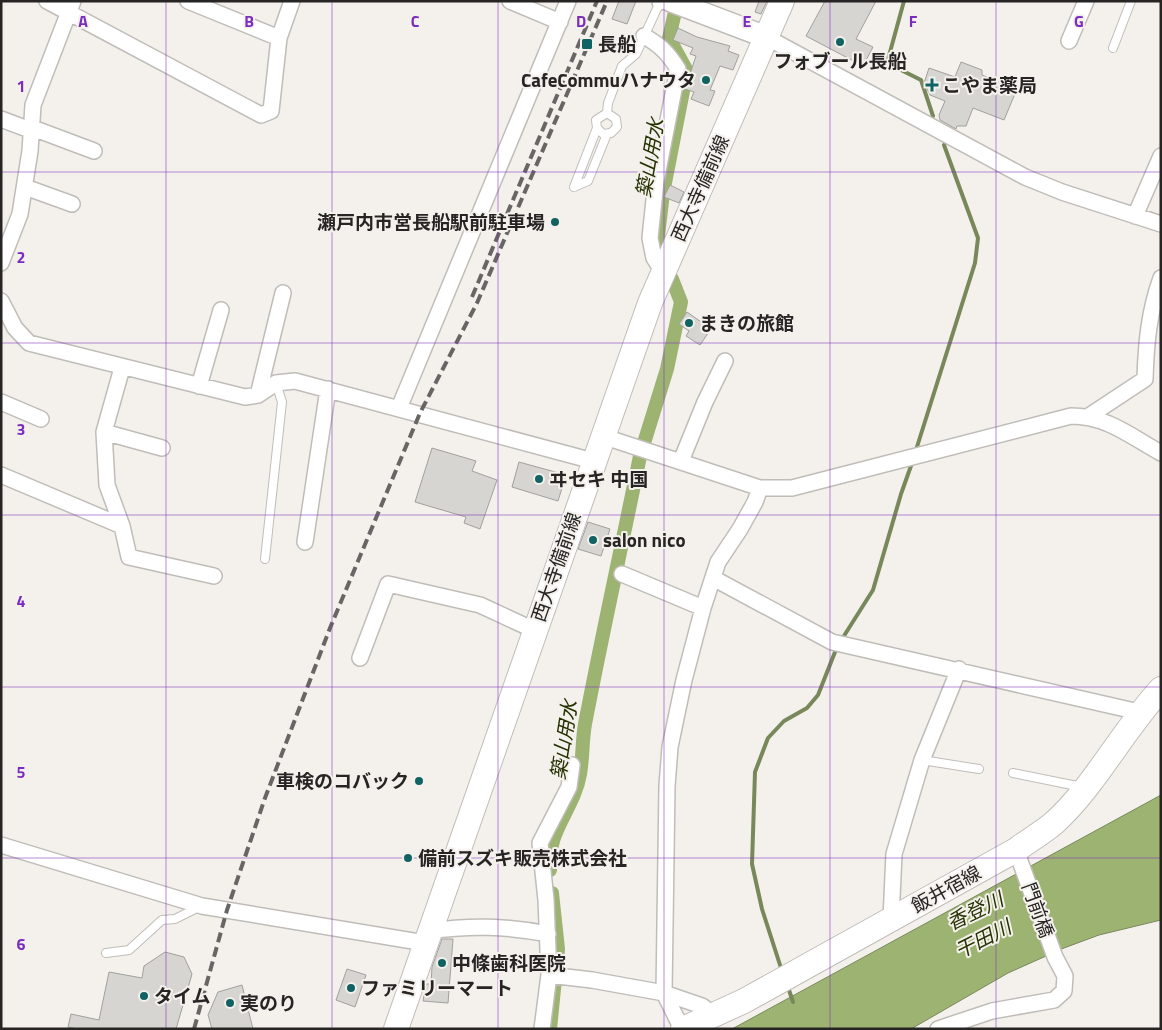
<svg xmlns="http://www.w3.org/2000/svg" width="1162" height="1030" viewBox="0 0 1162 1030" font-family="'Titillium Web','Noto Sans JP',sans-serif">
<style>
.water{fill:#9db372;stroke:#79885b}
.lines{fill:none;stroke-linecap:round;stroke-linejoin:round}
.stream{stroke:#79885b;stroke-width:4}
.canal{stroke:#9db372;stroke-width:14}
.building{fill:#d6d5d1;stroke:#a1a09c}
.lane-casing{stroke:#c0bdb9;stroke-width:10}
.street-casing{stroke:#c0bdb9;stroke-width:18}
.secondary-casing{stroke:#c0bdb9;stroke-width:24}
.primary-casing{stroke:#c0bdb9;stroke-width:26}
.lane{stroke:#fff;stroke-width:8}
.street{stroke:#fff;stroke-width:15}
.secondary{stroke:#fff;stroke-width:21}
.primary{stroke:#fff;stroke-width:24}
.rail{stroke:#686664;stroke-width:4;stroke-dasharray:10 5;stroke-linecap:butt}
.grid{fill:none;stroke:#7b2cbf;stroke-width:1;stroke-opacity:0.55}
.poi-dot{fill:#116263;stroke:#f4f1ed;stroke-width:2}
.labels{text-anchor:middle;stroke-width:4;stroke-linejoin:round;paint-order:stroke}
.poi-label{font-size:19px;font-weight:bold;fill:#262524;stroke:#f4f1ed;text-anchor:start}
.street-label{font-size:19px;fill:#262524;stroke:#f4f1ed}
.water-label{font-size:20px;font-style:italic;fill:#263201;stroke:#f4f1ed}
.grid-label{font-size:16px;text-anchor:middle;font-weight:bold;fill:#7b2cbf;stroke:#f4f1ed;stroke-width:4;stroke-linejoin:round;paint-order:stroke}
</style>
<rect width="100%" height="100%" fill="#f4f1ed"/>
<path class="water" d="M 1161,795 L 1161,920 L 1099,935 L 1064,948 L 1008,973 L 911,1029 L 732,1029 Z"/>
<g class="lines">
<path class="stream" d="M 904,1 L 887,63 L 921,80 L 933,116
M 916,450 L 975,263 L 978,238 L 944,145
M 842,639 L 873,590 L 901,494 L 912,463
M 781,968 L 762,909 L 752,864 L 755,772 L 768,738 L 784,721 L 807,708 L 818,695 L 837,647
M 789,990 L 793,1002"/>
<path class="canal" d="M 662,256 L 658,236 L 663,193 L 687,71 L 669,38 L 675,12
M 644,443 L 667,369 L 681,302 L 672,279
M 550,870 C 546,831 574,810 580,774 C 583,757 582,741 585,724 C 602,635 622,545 640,456
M 550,1029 L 558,949 L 552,893"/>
</g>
<path class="building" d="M 619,1 L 636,1 L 627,24 L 612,19 Z
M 759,1 L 767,1 L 761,14 L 755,12 Z
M 825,1 L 876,1 L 856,39 L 873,47 L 863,66 L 806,36 Z
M 678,28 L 697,37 L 730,46 L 728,51 L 739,55 L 733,70 L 720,66 L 710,90 L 715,91 L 709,106 L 691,99 L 694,92 L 685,89 L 696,56 L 690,54 L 693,48 L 673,40 Z
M 961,62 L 982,70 L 982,75 L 1017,89 L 1004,120 L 973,108 L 966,126 L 957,126 L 956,129 L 940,120 L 939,115 L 945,101 L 930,95 L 924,83 L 929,68 L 955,77 Z
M 670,185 L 684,192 L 679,203 L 664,197 Z
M 687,312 L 711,329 L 700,345 L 686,336 L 689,331 L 679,324 Z
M 432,448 L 476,461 L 472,471 L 497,480 L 480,529 L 464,523 L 466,517 L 415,502 Z
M 519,462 L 566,475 L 558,501 L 512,487 Z
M 588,522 L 610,529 L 601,556 L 578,549 Z
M 442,939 L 453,939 L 448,1003 L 423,1001 L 426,984 L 431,984 L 432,967 Z
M 165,952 L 184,957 L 192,974 L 176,1029 L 78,1029 L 68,1027 L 71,1014 L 99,1020 L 109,972 L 142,978 L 144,966 Z
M 347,969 L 366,975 L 355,1007 L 336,1000 Z
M 242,985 L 253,1029 L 212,1029 L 208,1015 L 218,992 Z"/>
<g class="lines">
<g class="lane-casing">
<path id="lane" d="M 1113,48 L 1131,1
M 607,113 L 608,103 L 622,66 L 636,54 L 660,2
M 574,187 L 597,128 L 596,120 L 607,113 L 616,119 L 617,127 L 611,133 L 603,134 L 597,128
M 574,187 L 588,181 L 607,134
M 265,559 L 282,402 L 276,383
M 922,760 L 979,769
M 1013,773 L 1082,787
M 106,953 L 129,950 L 162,920 L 175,919 L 199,907"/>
</g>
<g class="street-casing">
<path id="street" d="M 47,1 L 261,115 L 271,111 L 279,38 L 292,1
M 188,1 L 279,38
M 510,1 L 560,22
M 660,2 L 660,1
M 644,36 C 660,45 668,53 678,69 L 656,181 L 650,238 L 654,258 L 663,272
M 766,37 L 1025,177 L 1062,192 L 1161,224
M 1069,41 L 1086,1
M 1,119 L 30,130 L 38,130 L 94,151
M 25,187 L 72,204
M 1135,216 L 1161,156
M 1,263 L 20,214 L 30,151 L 33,105 L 73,1
M 1,301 L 15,328 L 29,343 L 245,397 L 258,395 L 276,383 L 295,381 L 593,461
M 122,368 L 104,432 L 107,485 L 122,526 L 129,557 L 214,576
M 199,386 L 221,310
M 258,395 L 283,293
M 1,402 L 41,419
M 399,408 L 568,1
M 1089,416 L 1145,379 C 1146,344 1149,311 1161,278
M 104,432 L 162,448
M 602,436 L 760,488 L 792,488 L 1071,416 C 1107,416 1130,436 1161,453
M 681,461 L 705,402 L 725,361
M 1,475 L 122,526
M 305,542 L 328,389
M 622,574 L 703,608
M 713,578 L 832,642 L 1139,712
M 360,658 L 388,584 L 480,605 L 534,630
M 1,845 L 202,906 L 425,943
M 891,919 L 894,854 L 922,760 L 959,669
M 429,931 C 471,925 506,926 548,934
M 549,975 L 592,980 L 664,993 L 702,1006 L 714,1015
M 542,1029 L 549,975 L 546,900 L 540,843 L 569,787 L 572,765
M 682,1029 L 664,993 L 667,786 L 670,747 L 684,680 L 703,608 L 718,562 L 740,529 L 755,502 L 760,488
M 938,1029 L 992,1011 L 1054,1000 L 1064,991 L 1065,976 L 1055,957 L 1016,850"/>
</g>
<g class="secondary-casing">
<path id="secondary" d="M 671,1 L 766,37"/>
</g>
<g class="primary-casing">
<path id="primary" d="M 396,1029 L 650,303 L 782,1
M 683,1029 L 744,1001 L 1016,850 C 1028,841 1042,833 1054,823 C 1094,787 1123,730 1161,689"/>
</g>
<use href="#lane" class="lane"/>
<use href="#street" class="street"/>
<use href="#secondary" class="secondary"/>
<use href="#primary" class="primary"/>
<path class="rail" d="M 472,297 L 597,1
M 194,1029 L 227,910 L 265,798 L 330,628 L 420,413 L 477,303 L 607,1"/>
</g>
<path class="grid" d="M 166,1 L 166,1029M 332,1 L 332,1029M 498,1 L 498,1029M 664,1 L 664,1029M 830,1 L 830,1029M 996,1 L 996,1029M 1,172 L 1161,172M 1,343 L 1161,343M 1,515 L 1161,515M 1,687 L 1161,687M 1,858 L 1161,858"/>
<g class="poi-dot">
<circle cx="840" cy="42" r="5"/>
<rect x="581" y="38" width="12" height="12" rx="2.5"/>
<circle cx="706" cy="80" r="5"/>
<path d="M929.5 77.5h5v5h5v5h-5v5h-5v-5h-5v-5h5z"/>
<circle cx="555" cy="222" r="5"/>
<circle cx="689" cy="323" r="5"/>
<circle cx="539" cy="479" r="5"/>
<circle cx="593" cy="540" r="5"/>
<circle cx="419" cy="781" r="5"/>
<circle cx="408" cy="858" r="5"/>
<circle cx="442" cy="963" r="5"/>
<circle cx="351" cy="988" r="5"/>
<circle cx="144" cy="996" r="5"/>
<circle cx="230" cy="1003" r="5"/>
</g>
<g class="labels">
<g class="poi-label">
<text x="598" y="51">長船</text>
<text x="840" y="68" text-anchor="middle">フォブール長船</text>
<text x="696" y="87" text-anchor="end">CafeCommuハナウタ</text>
<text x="942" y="92">こやま薬局</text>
<text x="545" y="229" text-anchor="end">瀬戸内市営長船駅前駐車場</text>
<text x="699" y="330">まきの旅館</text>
<text x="549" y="486">ヰセキ 中国</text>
<text x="603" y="547">salon nico</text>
<text x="409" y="788" text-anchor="end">車検のコバック</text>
<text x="418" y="865">備前スズキ販売株式会社</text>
<text x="452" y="970">中條歯科医院</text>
<text x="361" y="995">ファミリーマート</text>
<text x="154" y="1003">タイム</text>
<text x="240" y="1010">実のり</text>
</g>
<g class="street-label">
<text transform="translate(700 188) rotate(-66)" y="7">西大寺備前線</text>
<text transform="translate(556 567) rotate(-71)" y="7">西大寺備前線</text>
<text transform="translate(946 889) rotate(-29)" y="7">飯井宿線</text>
<text transform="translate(1038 910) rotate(70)" y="7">門前橋</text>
</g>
<g class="water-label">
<text transform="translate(650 158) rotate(-80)" y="7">築山用水</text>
<text transform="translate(564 740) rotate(-81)" y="7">築山用水</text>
<text transform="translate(975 911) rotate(-26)" y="7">香登川</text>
<text transform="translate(983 939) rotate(-27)" y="7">干田川</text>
</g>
</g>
<g class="grid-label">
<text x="83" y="27">A</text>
<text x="249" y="27">B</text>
<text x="415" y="27">C</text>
<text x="581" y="27">D</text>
<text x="747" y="27">E</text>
<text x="913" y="27">F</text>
<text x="1079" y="27">G</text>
<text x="21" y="92">1</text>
<text x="21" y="263">2</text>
<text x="21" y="435">3</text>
<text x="21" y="607">4</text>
<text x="21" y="778">5</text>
<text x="21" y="950">6</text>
</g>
<rect width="1162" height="1030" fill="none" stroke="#262524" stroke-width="5"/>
</svg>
